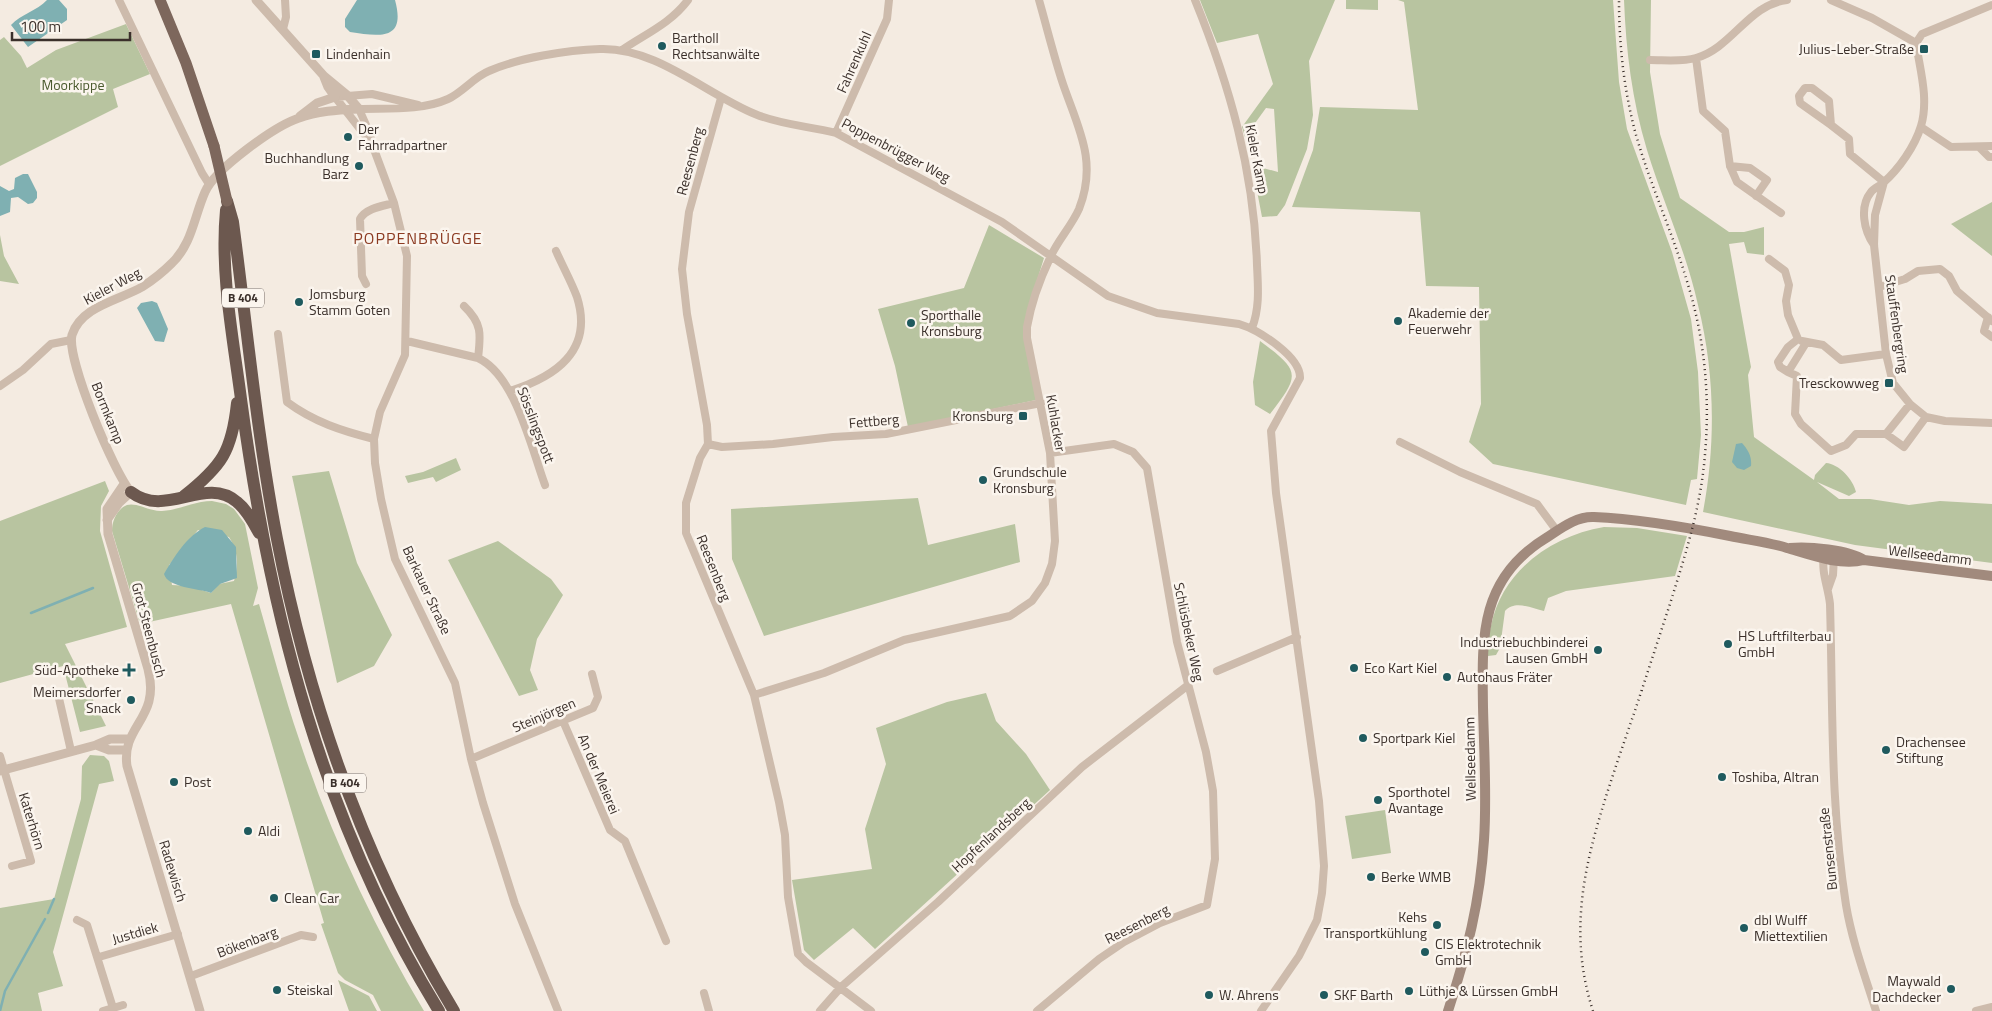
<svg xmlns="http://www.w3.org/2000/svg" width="1992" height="1011" viewBox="0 0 1992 1011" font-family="'Titillium Web',sans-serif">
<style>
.green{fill:#b8c4a0;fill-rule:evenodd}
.water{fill:#7fb0b2}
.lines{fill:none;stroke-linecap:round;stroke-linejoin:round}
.stream{stroke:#7fb0b2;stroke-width:2.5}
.minor{stroke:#cdbbac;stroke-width:8}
.tertiary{stroke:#cdbbac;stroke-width:9}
.secondary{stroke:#a18a7d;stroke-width:10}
.primary{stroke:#7d675c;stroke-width:11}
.trunk{stroke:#6c584f;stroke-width:12}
.rail{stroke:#3b302b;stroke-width:2.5;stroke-dasharray:1 4;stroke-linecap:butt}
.primary-bridge{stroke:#7d675c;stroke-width:11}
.poi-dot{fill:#1f5a5e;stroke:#fbf5ee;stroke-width:2}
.labels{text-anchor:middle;stroke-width:5;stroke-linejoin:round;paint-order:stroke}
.shield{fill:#fbf5ee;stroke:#756b66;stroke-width:1}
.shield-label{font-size:12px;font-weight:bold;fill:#3b302b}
.poi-label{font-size:14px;fill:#3b302b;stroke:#fbf5ee;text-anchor:start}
.street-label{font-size:14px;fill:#3b302b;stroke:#fbf5ee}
.park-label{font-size:14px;fill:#4a5a2e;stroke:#fbf5ee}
.quarter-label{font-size:16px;letter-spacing:1px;fill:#8c3b22;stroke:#fbf5ee}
</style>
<rect width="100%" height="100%" fill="#f4ebe1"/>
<path class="green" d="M 1200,0 L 1335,0 L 1309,61 L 1313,115 L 1307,149 L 1285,205 L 1277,216 L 1262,217 L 1252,165 L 1278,172 L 1274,109 L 1266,108 L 1245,137 L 1242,127 L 1273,84 L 1258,34 L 1217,43 Z
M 1346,0 L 1378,0 L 1378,10 L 1346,9 Z
M 1398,0 L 1613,0 L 1619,82 L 1627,129 L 1672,252 L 1691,319 L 1698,372 L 1701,435 L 1697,479 L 1691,480 L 1686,505 L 1493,464 L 1469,442 L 1481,404 L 1479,287 L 1426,286 L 1420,212 L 1292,207 L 1313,150 L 1320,107 L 1418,110 L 1404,2 Z
M 1624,0 L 1651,0 L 1650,72 L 1660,134 L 1680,198 L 1729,232 L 1744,232 L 1764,227 L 1764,255 L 1747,253 L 1744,242 L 1729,244 L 1751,367 L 1748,375 L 1754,437 L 1814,480 L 1815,475 L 1826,463 C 1839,464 1853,479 1856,492 L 1849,496 L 1817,482 L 1839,499 L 1870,499 L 1909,505 L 1940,501 L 1992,504 L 1992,563 L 1855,545 L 1703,512 C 1716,443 1715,373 1698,305 C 1686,251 1663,202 1647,150 C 1632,100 1626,51 1624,0 Z
M 126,24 L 150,74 L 113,89 L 118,107 L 0,166 L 0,40 L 4,37 L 21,56 L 27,68 L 56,50 Z
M 1992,202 L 1992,256 L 1951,224 Z
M 989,225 L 1044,258 L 1026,316 L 1036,400 L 908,427 L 895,366 L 878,309 L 964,288 Z
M 0,235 L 4,256 L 19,284 L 0,281 Z
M 1260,341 C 1300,371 1301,374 1270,414 L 1255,405 L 1253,382 Z
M 456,458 L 461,470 L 436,482 L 433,477 L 408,483 L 405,476 L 423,472 Z
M 329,471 L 357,563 L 392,635 L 374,666 L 337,683 L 292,476 Z
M 105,481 L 109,491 L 101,506 L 100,531 L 127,627 L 65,644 L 106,726 L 80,732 L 63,666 L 0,683 L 0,521 Z
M 918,498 L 928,545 L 1015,524 L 1020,562 L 764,636 L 732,559 L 731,509 Z
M 212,501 L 226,504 L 234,509 L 245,524 L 258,588 L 253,606 L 259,604 C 272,649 284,695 299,739 C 330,834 373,925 424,1011 L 381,1011 L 373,995 L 345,980 L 338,973 L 321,924 L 324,923 L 231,604 L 140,624 L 112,531 C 112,521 117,509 127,505 C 137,502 151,512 162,511 C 180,510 194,501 212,501 ZM 198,530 L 229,537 C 238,551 239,565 234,581 L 219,584 L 211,593 L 189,586 L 172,585 L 169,565 Z
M 1604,527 L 1637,528 L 1687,536 L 1675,576 L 1566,591 L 1548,598 L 1544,611 C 1531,608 1515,600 1505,611 L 1500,648 L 1496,655 L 1488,656 C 1484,647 1489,635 1491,626 C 1502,571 1551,536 1604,527 Z
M 498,541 L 551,579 L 563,595 L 537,639 L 530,670 L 538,690 L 519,696 L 448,560 Z
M 986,693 L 996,721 L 1026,754 L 1050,790 L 875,949 L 853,928 L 814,960 L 804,950 L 792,880 L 872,869 L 865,829 L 886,764 L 876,728 L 947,702 Z
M 90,755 L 104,756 L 109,761 L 114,781 L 99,784 L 53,952 L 63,986 L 38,993 L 42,1011 L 0,1011 L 0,908 L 54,899 L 81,799 L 82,766 Z
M 1385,810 L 1391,853 L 1352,859 L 1345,816 Z
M 338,980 L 369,996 L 377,1011 L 349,1011 Z"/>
<path class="water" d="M 47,0 L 59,0 L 67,9 L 67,20 L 28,47 L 11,25 C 21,14 37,11 47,0 Z
M 357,0 L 395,0 C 406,40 381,37 350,32 L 345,27 L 345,19 Z
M 23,174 L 28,174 L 37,192 L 37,198 L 33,203 L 28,204 L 18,197 L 11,198 L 10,212 L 0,216 L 0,186 L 9,191 L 14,189 L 15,178 Z
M 152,301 L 157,303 L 168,329 L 164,342 L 155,341 L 137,308 L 141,303 Z
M 1742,443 C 1748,450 1752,456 1751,466 L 1744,470 L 1737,468 L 1732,462 L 1736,444 Z
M 205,527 L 222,530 L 236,547 L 237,578 L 220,584 L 211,593 C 198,588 168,588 164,574 C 174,557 187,536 205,527 Z"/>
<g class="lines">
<path class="stream" d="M 31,613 L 93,588
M 48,913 L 54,899
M 0,1011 L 5,991 L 45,919"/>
<path class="minor" d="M 119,0 L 202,173 L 209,184
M 1195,0 C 1230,86 1254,171 1257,265 C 1258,287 1260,307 1252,328
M 1831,0 L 1872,18 L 1916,43
M 283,29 L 286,17 L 285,0
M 1916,43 L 1922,34 L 1992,5
M 622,50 C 645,34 670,24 688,0
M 1696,58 L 1703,111 L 1725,131 L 1730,166 L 1737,182 L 1781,213
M 1650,60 C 1665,60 1682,62 1696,58 C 1732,48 1749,4 1787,0
M 335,97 L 372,94 L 418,105
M 335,97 L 371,143
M 721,98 L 689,212 L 682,269 L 687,314 L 707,425 L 708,444 L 700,458 L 686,503 L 686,533 L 754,695 L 779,802 L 785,835 L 788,897 L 798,954 L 806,962 L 871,1011
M 1831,125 L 1800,103 L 1799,96 L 1805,88 L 1812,88 L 1829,101 L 1831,125 L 1849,139 L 1850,154 L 1884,182
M 1921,127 L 1951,147 L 1992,146
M 836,133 L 887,19 L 889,0
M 1979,147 L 1989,157 L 1992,157
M 1730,166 L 1750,168 L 1767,180 L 1756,196
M 1884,182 L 1875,215 L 1874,245 L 1886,354 L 1893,383 L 1910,404 L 1926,417 L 1945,421 L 1992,423
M 1874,245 C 1864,231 1859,207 1871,192 C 1874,188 1880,186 1883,183 C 1899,169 1915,146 1921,126 C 1929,99 1920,70 1916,43
M 1769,259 L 1785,271 L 1789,285 L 1786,301 L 1788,315 L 1798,339 L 1788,347 L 1778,362 L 1780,367 L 1788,372
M 366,284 L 362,276 L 360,219 C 366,208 383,206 394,203
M 1879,287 L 1905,279 L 1918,271 L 1940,269 L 1949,276 L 1957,291 L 1992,321
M 464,306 C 482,323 481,334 478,358
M 1988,317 L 1984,331 L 1992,337
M 278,334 L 287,402 C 314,422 342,431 374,439
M 407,341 L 478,358 C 515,375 531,447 545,485
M 1802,341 L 1823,345 L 1841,360 L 1886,354
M 1806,343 L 1788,372 L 1797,376 L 1795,414 L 1801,424 L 1831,451 L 1846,445 L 1856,434 L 1886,434 L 1910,404
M 0,386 L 23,370 L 51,344 L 71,340
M 510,391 C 555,377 594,351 577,297 C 571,281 563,267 556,251
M 1886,434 L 1904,447 L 1926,417
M 1400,442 L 1460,472 L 1537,504 L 1557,531
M 708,444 L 722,447 L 773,444 L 833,437 L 886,434 L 1041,403
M 1824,554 C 1821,573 1828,586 1830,604 C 1833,704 1830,805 1846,905 C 1852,941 1865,976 1876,1011
M 1828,589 L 1833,575 L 1834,557
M 1217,671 L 1297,637
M 58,694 L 71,751
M 754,695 L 824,673 L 904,640 L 1010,616 L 1032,601 L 1045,583 L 1052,564 L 1055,541 L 1050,453 L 1027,338 L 1027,327 C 1031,304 1040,279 1050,258 C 1057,241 1071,227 1079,209 C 1098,161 1078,128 1063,84 C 1054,57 1047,28 1039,0
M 563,721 L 610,830 L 625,841 L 666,941
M 0,756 L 31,861 L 12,866
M 471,759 L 593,708 L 598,697 L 592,674
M 77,920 L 87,925 L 113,1008 L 103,1011
M 99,957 L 178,934
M 191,976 L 301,935 L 313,937
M 704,993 L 709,1011
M 113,1008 L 123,1005
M 558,1011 L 515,904 L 483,803 L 471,759 L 455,683 L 395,559 L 381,499 L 375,463 L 374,439 L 380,412 L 405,355 L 407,256 L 394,203 L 372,144 L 370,134 L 359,109 C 388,108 421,111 448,99 C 463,92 474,77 489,71 C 518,58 567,50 600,49 C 656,47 706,94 755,114 C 781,125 809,126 836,133 L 1002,222 L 1108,296 L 1157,313 L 1239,324 C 1259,330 1301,357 1300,378 L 1271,431 L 1276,493 L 1319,801 L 1324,866 L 1322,893 L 1317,920 L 1299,956 L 1261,1011
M 820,1011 L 841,987 L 938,902 L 1082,767 L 1187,686
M 1037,1011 L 1099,959 L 1124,942 L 1160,923 L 1207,905 L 1215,859 L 1213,791 L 1206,752 L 1177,642 L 1147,468 L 1133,452 L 1114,444 L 1050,453
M 1976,1011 L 1992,1007"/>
<path class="tertiary" d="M 256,0 L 324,76 L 347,95 L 359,109
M 300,116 L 317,103 L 335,97 L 328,87 L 324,77
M 124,484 L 107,509 L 108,534 L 148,669 C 161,719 121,725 127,766 L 200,1011
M 107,520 L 119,503 L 131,492 C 114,473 66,358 72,335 C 81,306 120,300 142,287 C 153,280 163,272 172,263 C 192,244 194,217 205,192 C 215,169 275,126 299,118 C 317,111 339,110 359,109
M 96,745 L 109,750 L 126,750
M 0,771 L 96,745 L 110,739 L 129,739"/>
<path class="secondary" d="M 1790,548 C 1808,546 1849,550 1864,560
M 1448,1011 C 1467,953 1480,902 1484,840 C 1487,796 1484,751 1483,707 C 1482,638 1479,579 1546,538 C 1560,529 1576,516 1594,517 C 1640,519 1685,527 1730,536 C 1749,540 1769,542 1787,548 C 1811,555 1840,566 1864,560 L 1992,576"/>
<path class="primary" d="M 160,0 L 186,63 L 214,146"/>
<path class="trunk" d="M 227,201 L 233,222 C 247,328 257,435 277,539 C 309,705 367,867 454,1011
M 226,210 C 220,273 233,337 241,399 C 270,617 323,822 439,1011
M 131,492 C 166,519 205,475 237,502 C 247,510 253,522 259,533
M 184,496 C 222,466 232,451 237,403"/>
<path class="rail" d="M 1593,1011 C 1563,919 1592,838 1621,751 C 1638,703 1653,655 1669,607 C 1685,556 1701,507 1705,454 C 1710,399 1705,342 1689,288 C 1674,236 1651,187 1636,135 C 1624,91 1619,45 1619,0"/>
<path class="primary-bridge" d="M 214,146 L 227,201"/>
</g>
<g class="poi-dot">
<circle cx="662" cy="46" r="5"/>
<rect x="1919" y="44" width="10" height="10" rx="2.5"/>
<rect x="311" y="49" width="10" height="10" rx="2.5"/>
<circle cx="348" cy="137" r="5"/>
<circle cx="359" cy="166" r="5"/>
<circle cx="299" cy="302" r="5"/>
<circle cx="1398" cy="321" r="5"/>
<circle cx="911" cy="323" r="5"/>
<rect x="1884" y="378" width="10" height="10" rx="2.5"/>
<rect x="1018" y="411" width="10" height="10" rx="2.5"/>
<circle cx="983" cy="480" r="5"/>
<circle cx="1728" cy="644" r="5"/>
<circle cx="1598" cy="650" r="5"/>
<circle cx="1354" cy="668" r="5"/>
<path d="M126.5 662.5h5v5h5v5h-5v5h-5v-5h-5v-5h5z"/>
<circle cx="1447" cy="677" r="5"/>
<circle cx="131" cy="700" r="5"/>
<circle cx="1363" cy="738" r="5"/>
<circle cx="1886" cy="750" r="5"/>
<circle cx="1722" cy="777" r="5"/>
<circle cx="174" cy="782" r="5"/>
<circle cx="1378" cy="800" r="5"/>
<circle cx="248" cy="831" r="5"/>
<circle cx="1371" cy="877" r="5"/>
<circle cx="274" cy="898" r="5"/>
<circle cx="1437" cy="925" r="5"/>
<circle cx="1744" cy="928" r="5"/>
<circle cx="1425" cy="952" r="5"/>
<circle cx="1951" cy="989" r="5"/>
<circle cx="277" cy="990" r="5"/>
<circle cx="1409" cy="991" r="5"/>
<circle cx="1209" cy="995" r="5"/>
<circle cx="1324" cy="995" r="5"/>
</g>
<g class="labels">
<g class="shield">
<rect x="222" y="288.5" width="42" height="19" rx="4"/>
<rect x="324" y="773.5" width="42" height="19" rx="4"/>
</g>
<g class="shield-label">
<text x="243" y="302">B 404</text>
<text x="345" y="787">B 404</text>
</g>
<g class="poi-label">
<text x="672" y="43">Bartholl<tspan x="672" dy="16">Rechtsanwälte</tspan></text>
<text x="1914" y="54" text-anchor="end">Julius-Leber-Straße</text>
<text x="326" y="59">Lindenhain</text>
<text x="358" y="134">Der<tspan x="358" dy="16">Fahrradpartner</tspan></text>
<text x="349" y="163" text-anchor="end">Buchhandlung<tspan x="349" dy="16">Barz</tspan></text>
<text x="309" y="299">Jomsburg<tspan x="309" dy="16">Stamm Goten</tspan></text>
<text x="1408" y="318">Akademie der<tspan x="1408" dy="16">Feuerwehr</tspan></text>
<text x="921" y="320">Sporthalle<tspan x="921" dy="16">Kronsburg</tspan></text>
<text x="1879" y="388" text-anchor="end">Tresckowweg</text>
<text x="1013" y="421" text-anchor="end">Kronsburg</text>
<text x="993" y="477">Grundschule<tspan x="993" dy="16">Kronsburg</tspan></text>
<text x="1738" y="641">HS Luftfilterbau<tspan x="1738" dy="16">GmbH</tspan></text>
<text x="1588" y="647" text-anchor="end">Industriebuchbinderei<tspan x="1588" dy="16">Lausen GmbH</tspan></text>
<text x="1364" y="673">Eco Kart Kiel</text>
<text x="119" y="675" text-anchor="end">Süd-Apotheke</text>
<text x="1457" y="682">Autohaus Fräter</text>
<text x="121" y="697" text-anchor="end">Meimersdorfer<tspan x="121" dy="16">Snack</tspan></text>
<text x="1373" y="743">Sportpark Kiel</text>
<text x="1896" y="747">Drachensee<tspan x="1896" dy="16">Stiftung</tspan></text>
<text x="1732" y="782">Toshiba, Altran</text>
<text x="184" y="787">Post</text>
<text x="1388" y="797">Sporthotel<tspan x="1388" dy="16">Avantage</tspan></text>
<text x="258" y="836">Aldi</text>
<text x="1381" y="882">Berke WMB</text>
<text x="284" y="903">Clean Car</text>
<text x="1427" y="922" text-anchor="end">Kehs<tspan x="1427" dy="16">Transportkühlung</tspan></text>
<text x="1754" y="925">dbl Wulff<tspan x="1754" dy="16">Miettextilien</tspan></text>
<text x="1435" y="949">CIS Elektrotechnik<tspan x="1435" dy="16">GmbH</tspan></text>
<text x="1941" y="986" text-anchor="end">Maywald<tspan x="1941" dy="16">Dachdecker</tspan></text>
<text x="287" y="995">Steiskal</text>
<text x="1419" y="996">Lüthje &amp; Lürssen GmbH</text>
<text x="1219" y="1000">W. Ahrens</text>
<text x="1334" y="1000">SKF Barth</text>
</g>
<g class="street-label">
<text transform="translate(854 62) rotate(-66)" y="5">Fahrenkuhl</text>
<text transform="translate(896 150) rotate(28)" y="5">Poppenbrügger Weg</text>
<text transform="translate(1257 159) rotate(79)" y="5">Kieler Kamp</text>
<text transform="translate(690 161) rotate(-75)" y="5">Reesenberg</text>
<text transform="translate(112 286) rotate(-28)" y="5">Kieler Weg</text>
<text transform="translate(1897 324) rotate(82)" y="5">Stauffenbergring</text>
<text transform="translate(108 413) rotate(68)" y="5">Bormkamp</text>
<text transform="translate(874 421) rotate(-5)" y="5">Fettberg</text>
<text transform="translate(1056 423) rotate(80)" y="5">Kuhlacker</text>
<text transform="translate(536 425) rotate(69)" y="5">Sösslingspott</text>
<text transform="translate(1930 555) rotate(7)" y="5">Wellseedamm</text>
<text transform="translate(714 568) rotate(68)" y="5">Reesenberg</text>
<text transform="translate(427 590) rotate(65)" y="5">Barkauer Straße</text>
<text transform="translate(149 630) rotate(75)" y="5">Grot Steenbusch</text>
<text transform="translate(1189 632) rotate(78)" y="5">Schlüsbeker Weg</text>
<text transform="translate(544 715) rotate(-23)" y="5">Steinjörgen</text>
<text transform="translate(1470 759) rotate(-91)" y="5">Wellseedamm</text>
<text transform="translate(599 774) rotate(67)" y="5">An der Meierei</text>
<text transform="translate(32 821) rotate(73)" y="5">Katerhörn</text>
<text transform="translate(991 835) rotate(-43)" y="5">Hopfenlandsberg</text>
<text transform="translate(1828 849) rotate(-96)" y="5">Bunsenstraße</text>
<text transform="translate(173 871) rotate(73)" y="5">Radewisch</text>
<text transform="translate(1137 924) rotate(-27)" y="5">Reesenberg</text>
<text transform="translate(135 933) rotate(-16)" y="5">Justdiek</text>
<text transform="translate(247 942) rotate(-21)" y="5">Bökenbarg</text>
</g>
<g class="park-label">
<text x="73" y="90">Moorkippe</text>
</g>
<g class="quarter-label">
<text x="418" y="244">POPPENBRÜGGE</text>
</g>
</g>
<path d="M12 32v8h118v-8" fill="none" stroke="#3b302b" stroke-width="2.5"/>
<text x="20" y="32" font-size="15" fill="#3b302b" stroke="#fbf5ee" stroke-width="4" paint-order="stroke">100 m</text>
</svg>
